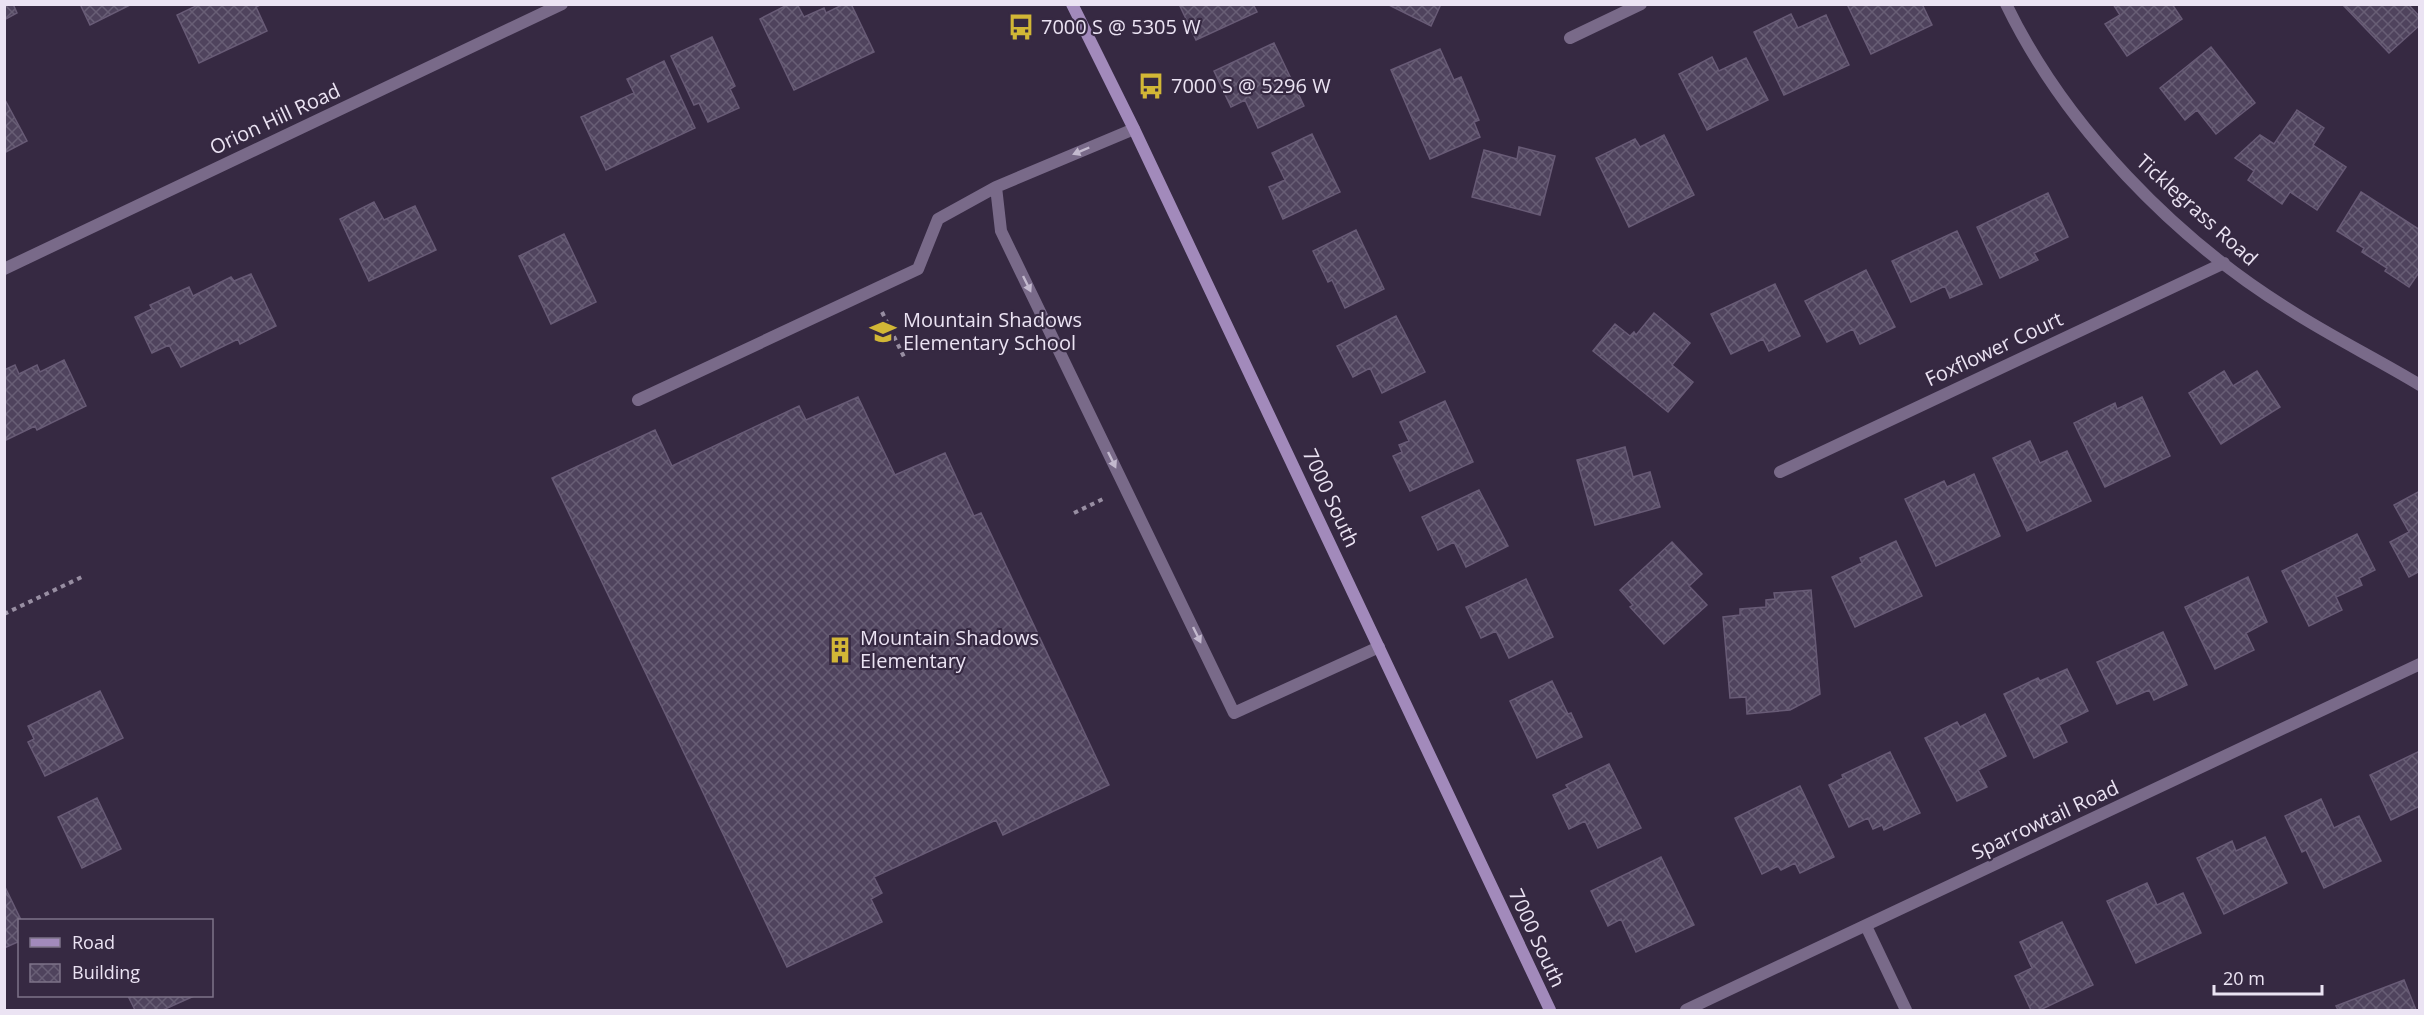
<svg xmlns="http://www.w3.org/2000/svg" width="2424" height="1015" viewBox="0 0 2424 1015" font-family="'Open Sans',sans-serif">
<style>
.building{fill:url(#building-cross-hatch);stroke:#685b76;stroke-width:1.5}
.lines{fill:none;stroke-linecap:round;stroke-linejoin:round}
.path{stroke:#988ea2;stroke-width:4;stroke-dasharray:4.5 4.5;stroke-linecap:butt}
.lane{stroke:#796a89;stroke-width:12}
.street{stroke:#796a89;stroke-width:12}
.secondary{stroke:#a28abb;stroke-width:12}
.oneway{fill:#c3b9ce}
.labels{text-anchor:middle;stroke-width:4.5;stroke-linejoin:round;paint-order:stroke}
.poi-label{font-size:20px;fill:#ebe3f3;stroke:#362942;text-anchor:start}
.street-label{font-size:20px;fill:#ebe3f3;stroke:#362942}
</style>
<defs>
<pattern id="building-cross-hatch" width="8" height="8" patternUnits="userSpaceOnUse" patternTransform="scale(1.5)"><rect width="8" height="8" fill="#4f435d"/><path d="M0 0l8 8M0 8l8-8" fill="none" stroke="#685e75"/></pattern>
</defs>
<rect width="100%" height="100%" fill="#362942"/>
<path class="building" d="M 4,4 L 13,4 L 17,13 L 4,20 Z
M 80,4 L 130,4 L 130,5 L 90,25 Z
M 195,4 L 262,4 L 256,7 L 267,31 L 199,63 L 177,15 L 196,6 Z
M 789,4 L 797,4 L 804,17 L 824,8 L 826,13 L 844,4 L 851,4 L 874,52 L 794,90 L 760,19 Z
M 1179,4 L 1253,4 L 1257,12 L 1196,40 Z
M 1387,4 L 1441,4 L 1431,26 Z
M 1847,4 L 1922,4 L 1932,25 L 1871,54 Z
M 2113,4 L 2172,4 L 2182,19 L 2127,56 L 2105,24 L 2120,15 Z
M 2346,4 L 2408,4 L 2420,17 L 2420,25 L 2389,53 L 2344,6 Z
M 1791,14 L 1798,28 L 1826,15 L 1849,65 L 1784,95 L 1754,32 Z
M 712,37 L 735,86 L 730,89 L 739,108 L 708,122 L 699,103 L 694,105 L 671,56 Z
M 1274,43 L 1304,106 L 1258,128 L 1245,100 L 1231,107 L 1214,71 Z
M 2211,47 L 2255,103 L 2216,134 L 2197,110 L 2185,120 L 2160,88 Z
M 1440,49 L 1454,80 L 1461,77 L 1479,120 L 1474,122 L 1480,137 L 1430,159 L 1391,70 Z
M 1712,57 L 1719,71 L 1746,58 L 1768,100 L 1707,130 L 1679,74 Z
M 664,61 L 695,128 L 606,170 L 581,117 L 634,93 L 627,79 Z
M 4,98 L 27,141 L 4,153 Z
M 2297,110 L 2324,128 L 2313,145 L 2346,167 L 2317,210 L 2290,192 L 2282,204 L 2248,180 L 2254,171 L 2235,158 L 2260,135 L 2274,144 Z
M 1312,134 L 1340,192 L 1283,219 L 1269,187 L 1285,180 L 1272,153 Z
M 1664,135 L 1694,195 L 1629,227 L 1596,158 L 1635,139 L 1640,147 Z
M 1519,147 L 1555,156 L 1540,215 L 1472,197 L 1484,150 L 1517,159 Z
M 2361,192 L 2420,230 L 2420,271 L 2409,287 L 2385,271 L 2387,268 L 2362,252 L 2364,248 L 2337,231 Z
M 2048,193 L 2068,237 L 2034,253 L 2038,260 L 2000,278 L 1977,227 Z
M 374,202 L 384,220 L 415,206 L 436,250 L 369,281 L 340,219 Z
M 1356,230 L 1384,289 L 1345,308 L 1332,280 L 1328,282 L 1313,251 Z
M 1957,231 L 1982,284 L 1950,298 L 1945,286 L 1911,302 L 1892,261 Z
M 564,234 L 596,302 L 551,324 L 519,256 Z
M 1866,270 L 1895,327 L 1860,344 L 1853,329 L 1827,342 L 1805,301 Z
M 251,274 L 276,326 L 240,344 L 238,339 L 181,367 L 169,345 L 152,353 L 135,317 L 152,309 L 150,305 L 189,287 L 193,296 L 231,277 L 234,281 Z
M 1775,284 L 1800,336 L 1769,351 L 1763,339 L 1731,354 L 1711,314 Z
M 1654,313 L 1690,343 L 1672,365 L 1693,382 L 1668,412 L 1593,351 L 1615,324 L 1630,336 L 1634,332 L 1636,335 Z
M 1396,316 L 1425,372 L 1382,393 L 1370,368 L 1353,377 L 1337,346 Z
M 64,360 L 86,406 L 37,430 L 35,426 L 4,441 L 4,370 L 15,365 L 19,374 L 37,365 L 40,372 Z
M 2224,371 L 2233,386 L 2257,371 L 2280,407 L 2221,444 L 2189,393 Z
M 858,397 L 895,475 L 945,453 L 974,516 L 981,513 L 1109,785 L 1003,835 L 996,820 L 874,877 L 882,893 L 871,899 L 882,922 L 787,967 L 552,478 L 655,430 L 672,466 L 799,406 L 806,420 Z
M 2142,397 L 2170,456 L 2105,487 L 2074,423 L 2115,403 L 2117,409 Z
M 1445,401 L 1473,462 L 1410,491 L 1393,456 L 1402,452 L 1399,445 L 1409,441 L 1400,422 Z
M 2030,441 L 2040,463 L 2067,451 L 2091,501 L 2027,531 L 1993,458 Z
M 1625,447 L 1633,477 L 1650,472 L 1660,507 L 1595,525 L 1577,460 Z
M 1974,474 L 2000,536 L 1936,566 L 1905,499 L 1944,481 L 1947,487 Z
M 1479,490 L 1508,546 L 1466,567 L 1454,542 L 1438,550 L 1422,517 Z
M 2420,491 L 2420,571 L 2409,577 L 2390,542 L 2409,532 L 2394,505 Z
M 2357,534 L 2375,570 L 2359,578 L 2362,585 L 2336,597 L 2342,610 L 2309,626 L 2282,571 Z
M 1896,541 L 1922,596 L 1855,627 L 1832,577 L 1862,563 L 1860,558 Z
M 1672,542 L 1702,574 L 1689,586 L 1707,605 L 1664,644 L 1630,607 L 1633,605 L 1620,590 Z
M 2248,577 L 2267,622 L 2246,633 L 2254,650 L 2215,669 L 2185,607 Z
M 1526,579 L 1553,637 L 1509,658 L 1496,631 L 1481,638 L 1466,607 Z
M 1811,590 L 1820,694 L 1790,710 L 1747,714 L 1746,697 L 1730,698 L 1723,617 L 1740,615 L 1740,609 L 1766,607 L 1766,600 L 1775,599 L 1774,593 Z
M 2163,632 L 2187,685 L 2154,700 L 2149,690 L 2117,704 L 2097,662 Z
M 2067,669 L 2088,711 L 2059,725 L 2067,742 L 2034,758 L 2004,694 L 2038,678 L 2040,681 Z
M 1552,681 L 1568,714 L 1571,713 L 1582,737 L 1537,758 L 1510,701 Z
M 100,691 L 123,738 L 45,776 L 28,742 L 34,739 L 28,726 Z
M 1985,714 L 2006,756 L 1978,770 L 1987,787 L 1957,801 L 1925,738 L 1957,722 L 1960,727 Z
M 2420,751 L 2420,806 L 2391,820 L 2370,775 Z
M 1890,752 L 1920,813 L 1884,830 L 1882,825 L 1873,829 L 1868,818 L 1849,827 L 1829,785 L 1843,778 L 1842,775 Z
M 1609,764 L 1641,828 L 1598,848 L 1585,821 L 1569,829 L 1553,795 L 1568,788 L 1566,785 Z
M 1800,786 L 1834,857 L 1800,873 L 1795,863 L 1781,870 L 1778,866 L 1762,874 L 1735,818 Z
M 97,798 L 121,849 L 82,868 L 58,817 Z
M 2321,799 L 2334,828 L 2359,816 L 2381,861 L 2324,888 L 2306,850 L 2302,852 L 2285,816 Z
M 2265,837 L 2287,883 L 2224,914 L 2197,858 L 2232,841 L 2236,851 Z
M 1661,857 L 1694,925 L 1636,952 L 1621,919 L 1608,926 L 1591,891 Z
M 2147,883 L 2157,905 L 2183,893 L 2201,933 L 2136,963 L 2107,901 Z
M 4,885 L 21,920 L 20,941 L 4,948 Z
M 2062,922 L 2093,985 L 2040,1010 L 2031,1010 L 2015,976 L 2032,968 L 2020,942 Z
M 2404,980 L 2416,1010 L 2338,1010 L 2336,1006 Z
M 128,996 L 194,996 L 163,1010 L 135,1010 Z"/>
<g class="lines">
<path class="path" d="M 882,312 L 904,357
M 1074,513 L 1103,499
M 4,614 L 84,576"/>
<path class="lane" d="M 1134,129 L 996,187 L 1001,231 L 1234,713 L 1379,647
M 638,400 L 918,269 L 938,219 L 996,187"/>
<path class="street" d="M 2006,4 C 2065,126 2175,239 2290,310 C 2332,337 2377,359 2420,385
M 1570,38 L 1641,4
M 4,269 L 562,4
M 1780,472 L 2224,263
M 1866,926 L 1906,1010
M 1686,1010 L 2420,664"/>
<path class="secondary" d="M 1072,4 L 1134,129 L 1550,1010"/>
</g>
<defs><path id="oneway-solid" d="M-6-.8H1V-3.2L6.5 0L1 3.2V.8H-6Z" transform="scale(1.5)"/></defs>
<g class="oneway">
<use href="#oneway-solid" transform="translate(1081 151) rotate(157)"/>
<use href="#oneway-solid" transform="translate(1027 284) rotate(64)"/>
<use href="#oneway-solid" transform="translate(1112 460) rotate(64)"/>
<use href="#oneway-solid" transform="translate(1197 635) rotate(64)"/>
</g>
<defs>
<g id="bus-bare" transform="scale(2.07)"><path d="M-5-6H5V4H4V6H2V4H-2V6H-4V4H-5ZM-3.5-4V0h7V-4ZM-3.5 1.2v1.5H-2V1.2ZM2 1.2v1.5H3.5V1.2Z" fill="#d2b736" stroke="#362942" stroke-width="2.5" paint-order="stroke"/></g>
<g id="school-bare" transform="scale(2.07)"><path d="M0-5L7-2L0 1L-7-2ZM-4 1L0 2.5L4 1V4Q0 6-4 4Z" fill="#d2b736" stroke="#362942" stroke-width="2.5" paint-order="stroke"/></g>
<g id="building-bare" transform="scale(2.07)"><path d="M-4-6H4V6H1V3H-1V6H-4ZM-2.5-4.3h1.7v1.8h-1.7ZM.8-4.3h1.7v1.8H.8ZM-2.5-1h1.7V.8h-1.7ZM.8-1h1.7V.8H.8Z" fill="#d2b736" stroke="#362942" stroke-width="2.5" paint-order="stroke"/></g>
</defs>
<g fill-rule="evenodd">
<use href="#bus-bare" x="1021" y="27"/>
<use href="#bus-bare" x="1151" y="86"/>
<use href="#school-bare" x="883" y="332"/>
<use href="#building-bare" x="840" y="650"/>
</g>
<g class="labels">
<g class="poi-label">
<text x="1041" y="34">7000 S @ 5305 W</text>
<text x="1171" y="93">7000 S @ 5296 W</text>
<text x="903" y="327">Mountain Shadows<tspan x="903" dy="23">Elementary School</tspan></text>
<text x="860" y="645">Mountain Shadows<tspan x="860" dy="23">Elementary</tspan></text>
</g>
<g class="street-label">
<text transform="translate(275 119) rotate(-25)" y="7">Orion Hill Road</text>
<text transform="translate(2197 210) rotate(42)" y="7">Ticklegrass Road</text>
<text transform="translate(1994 349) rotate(-25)" y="7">Foxflower Court</text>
<text transform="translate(1331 498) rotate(65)" y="7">7000 South</text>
<text transform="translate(2045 820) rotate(-25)" y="7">Sparrowtail Road</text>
<text transform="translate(1537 938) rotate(65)" y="7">7000 South</text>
</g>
</g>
<rect width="2424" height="1015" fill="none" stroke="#ebe3f3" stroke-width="12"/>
<rect x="18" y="919" width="195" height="78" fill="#362942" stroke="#7e7389" stroke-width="1.5"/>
<rect x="30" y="938" width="30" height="9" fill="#a28abb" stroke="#7e7389" stroke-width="1.5"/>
<text x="72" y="949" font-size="18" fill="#ebe3f3">Road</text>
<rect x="30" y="964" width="30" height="18" fill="url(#building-cross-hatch)" stroke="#7e7389" stroke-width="1.5"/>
<text x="72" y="979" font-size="18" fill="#ebe3f3">Building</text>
<path d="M2214 985v9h108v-9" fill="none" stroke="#ebe3f3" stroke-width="3"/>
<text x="2223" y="985" font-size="18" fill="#ebe3f3" stroke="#362942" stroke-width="4.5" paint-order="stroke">20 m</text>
</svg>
